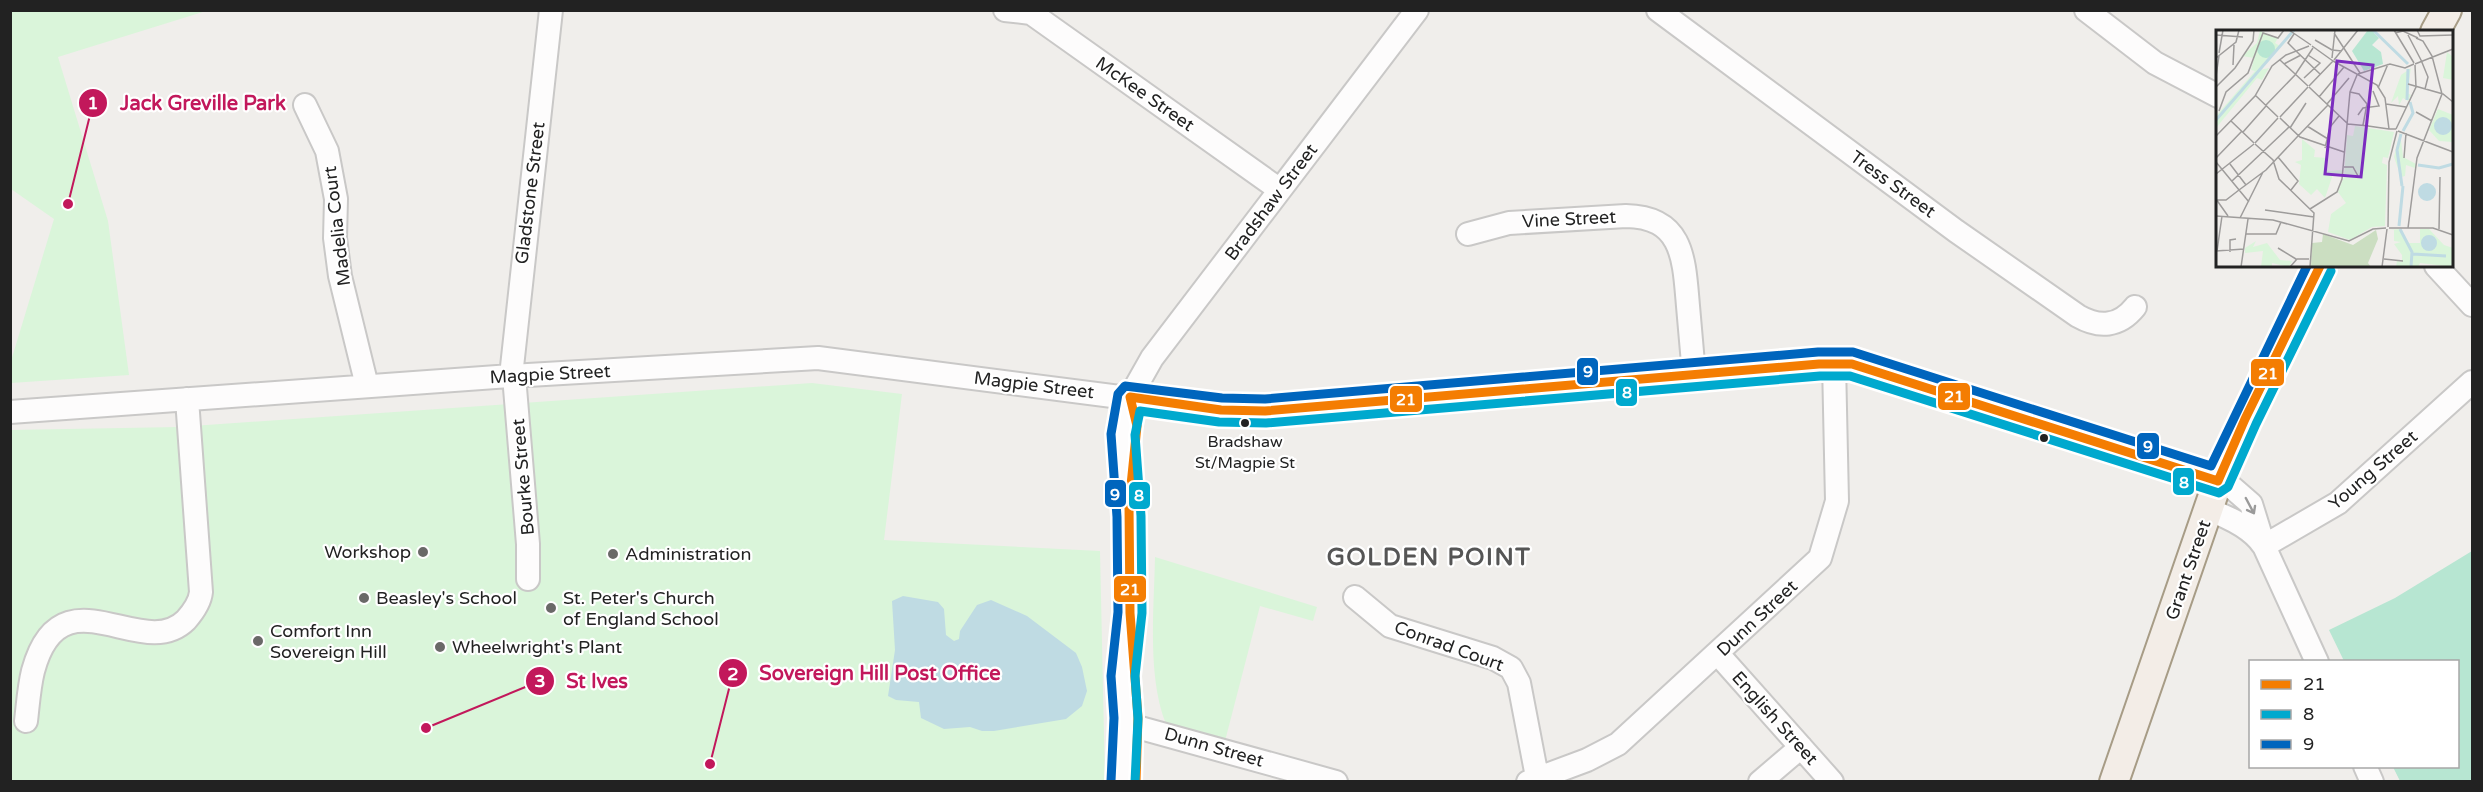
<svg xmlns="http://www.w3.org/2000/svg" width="2483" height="792" viewBox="0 0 2483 792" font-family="'Varela Round',sans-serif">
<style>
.park{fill:#daf5da}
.pitch{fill:#b7e6d2}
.water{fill:#bfdbe3}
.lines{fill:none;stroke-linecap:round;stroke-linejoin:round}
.minor-casing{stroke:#c9c8c7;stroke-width:26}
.major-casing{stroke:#a79c86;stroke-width:32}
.minor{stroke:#fdfcfc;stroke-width:22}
.major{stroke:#f3ede7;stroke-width:28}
.bus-1-casing{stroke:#fff;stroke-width:14}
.bus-2-casing{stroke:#fff;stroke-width:14}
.bus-3-casing{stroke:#fff;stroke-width:14}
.bus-1{stroke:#f47d02;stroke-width:9}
.bus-2{stroke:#00a9ce;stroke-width:9}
.bus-3{stroke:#0065bd;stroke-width:9}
.oneway{stroke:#9a9a9a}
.bus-dot{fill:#222;stroke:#fff;stroke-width:2}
.poi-dot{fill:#6a6968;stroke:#fff;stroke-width:2}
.labels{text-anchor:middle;stroke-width:4.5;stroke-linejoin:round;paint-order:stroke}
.bus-label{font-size:16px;fill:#222;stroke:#fff}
.street-label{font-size:18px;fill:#222;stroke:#fff}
.poi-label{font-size:18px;fill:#222;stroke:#fff;text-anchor:start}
.district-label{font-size:24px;font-weight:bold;letter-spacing:1.5px;fill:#555;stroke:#fff}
.inset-river{fill:none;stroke:#bfdbe3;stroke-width:3}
.inset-road{fill:none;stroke:#9e9c9b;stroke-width:1.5}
.view{fill:#7b2cbf;fill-opacity:0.15;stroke:#7b2cbf;stroke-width:3}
.inset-edge{fill:none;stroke:#222;stroke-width:3}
.leader{fill:none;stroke:#c2185b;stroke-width:2}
.callout-dot{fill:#c2185b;stroke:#fff;stroke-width:2}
.mark-label{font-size:18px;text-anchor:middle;font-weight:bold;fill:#fff}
.callout-label{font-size:20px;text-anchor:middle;font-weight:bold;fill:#c2185b;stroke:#fff;stroke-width:4.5;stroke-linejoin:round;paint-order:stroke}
.line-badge{stroke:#fff;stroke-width:2}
.badge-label{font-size:16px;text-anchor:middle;font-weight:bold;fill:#fff}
</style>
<rect width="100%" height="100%" fill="#f0eeeb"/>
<path class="park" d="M 11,10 L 206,11 L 58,57 L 108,221 L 129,375 L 11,383 L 11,361 L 54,219 L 11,189 Z
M 812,383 L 902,394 L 884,540 L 1100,551 L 1105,781 L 11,781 L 10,430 L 178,427 Z
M 1155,557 L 1317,607 L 1313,621 L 1260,606 L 1225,741 L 1166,724 C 1147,677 1154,609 1155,557 Z"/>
<path class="pitch" d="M 2472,551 L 2472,781 L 2400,781 L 2393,767 L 2458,766 L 2458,662 L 2344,661 L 2329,630 L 2395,598 Z"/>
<path class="water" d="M 903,596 L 938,602 L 944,609 L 946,635 L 954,641 L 959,639 L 960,631 L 977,605 L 991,600 L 1027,616 L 1076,653 L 1082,667 L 1087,691 L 1082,706 L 1066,719 L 994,731 L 982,731 L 970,727 L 944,729 L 921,718 L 919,702 L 896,700 L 888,696 L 895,650 L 892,601 Z"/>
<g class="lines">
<g class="minor-casing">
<path id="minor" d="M 1005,10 L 1031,13 L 1280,190
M 1658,10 L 1956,231 L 2078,316 C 2099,328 2119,327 2135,307
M 2086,10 L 2155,63 L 2218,96
M 305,105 L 327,151 L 336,199 L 335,238 L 340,276 L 367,386
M 1468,234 L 1509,223 L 1626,216 C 1684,217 1684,260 1688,306 C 1690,329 1692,352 1694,375
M 2436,266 L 2472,305
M 511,376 L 551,10
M 514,376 L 528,544 L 528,579
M 10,412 L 511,376 L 818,358 L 1221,410 L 1265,411 L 1834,363 L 1881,371 L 2218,481
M 2220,477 L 2251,504 L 2264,546 L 2317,662
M 2209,510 C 2228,517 2251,527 2263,545
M 2264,546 L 2338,503 L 2472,382
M 1355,597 L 1390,626 L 1493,658 L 1511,668 L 1519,683 L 1538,782
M 1718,654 L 1832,782
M 26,721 C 28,704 29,687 33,671 C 61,567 142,664 186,620 C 193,612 200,602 201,592 L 187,399
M 1126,724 L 1336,782
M 2365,766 L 2372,782
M 1123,782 L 1126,718 L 1123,676 L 1130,613 L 1129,505 L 1123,427 L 1130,397 L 1152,358 L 1417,10
M 1528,782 L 1587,760 L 1618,744 L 1820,558 L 1837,501 L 1834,363
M 1760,782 L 1801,747"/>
</g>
<g class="major-casing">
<path id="major" d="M 2435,32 L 2447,10
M 2114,782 L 2218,481 L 2245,419 L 2320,266"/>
</g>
<use href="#minor" class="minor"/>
<use href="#major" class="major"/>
<g class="bus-1-casing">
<path id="bus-1" d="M 1130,397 L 1221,410 L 1265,411 L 1819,364 L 1852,364 L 2218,481
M 1130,397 L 1137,426 L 1129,505 L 1130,613 L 1138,717 L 1136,782
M 2218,481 L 2245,419 L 2320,266"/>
</g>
<g class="bus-2-casing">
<path id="bus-2" d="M 1135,782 L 1138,719 L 1135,676 L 1142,613 L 1141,516 L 1135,435 L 1140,411 L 1219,422 L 1266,423 L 1820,376 L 1850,376 L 2219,493 L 2228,487 L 2256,424 L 2331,271"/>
</g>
<g class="bus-3-casing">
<path id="bus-3" d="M 1111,781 L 1114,718 L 1111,676 L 1118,612 L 1117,517 L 1111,434 L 1118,394 L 1125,386 L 1222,398 L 1265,399 L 1818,352 L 1853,352 L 2211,466 L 2307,266"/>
</g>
<use href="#bus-1" class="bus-1"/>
<use href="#bus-2" class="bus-2"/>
<use href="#bus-3" class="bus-3"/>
</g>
<defs><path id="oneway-shaft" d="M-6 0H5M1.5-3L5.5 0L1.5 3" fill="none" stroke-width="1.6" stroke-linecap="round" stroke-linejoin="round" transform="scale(1.5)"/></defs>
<use class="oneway" href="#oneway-shaft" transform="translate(2250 506) rotate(62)"/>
<g class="bus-dot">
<circle cx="1245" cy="423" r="5"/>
<circle cx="2044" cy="438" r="5"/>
</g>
<g class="poi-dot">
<circle cx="423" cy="552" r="6"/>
<circle cx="613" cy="554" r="6"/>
<circle cx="364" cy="598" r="6"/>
<circle cx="551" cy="608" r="6"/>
<circle cx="258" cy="641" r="6"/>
<circle cx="440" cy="647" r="6"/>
</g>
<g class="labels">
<g class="bus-label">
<text x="1245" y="447">Bradshaw<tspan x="1245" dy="21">St/Magpie St</tspan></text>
</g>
<g class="street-label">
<text transform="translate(1145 94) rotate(35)" y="6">McKee Street</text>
<text transform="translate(1893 184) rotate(36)" y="6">Tress Street</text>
<text transform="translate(530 193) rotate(-83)" y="6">Gladstone Street</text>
<text transform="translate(1271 202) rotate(-53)" y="6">Bradshaw Street</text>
<text transform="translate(1569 219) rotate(-3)" y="6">Vine Street</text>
<text transform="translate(337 226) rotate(-97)" y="6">Madelia Court</text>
<text transform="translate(550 374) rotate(-3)" y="6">Magpie Street</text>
<text transform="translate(1034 385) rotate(7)" y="6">Magpie Street</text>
<text transform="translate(2373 470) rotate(-41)" y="6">Young Street</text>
<text transform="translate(523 477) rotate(-95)" y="6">Bourke Street</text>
<text transform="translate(2188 570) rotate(-71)" y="6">Grant Street</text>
<text transform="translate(1757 618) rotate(-43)" y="6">Dunn Street</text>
<text transform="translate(1449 646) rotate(20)" y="6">Conrad Court</text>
<text transform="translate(1775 718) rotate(48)" y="6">English Street</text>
<text transform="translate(1214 747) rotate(16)" y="6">Dunn Street</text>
</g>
<g class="poi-label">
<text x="411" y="558" text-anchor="end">Workshop</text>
<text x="625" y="560">Administration</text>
<text x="376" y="604">Beasley's School</text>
<text x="563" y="604">St. Peter's Church<tspan x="563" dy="21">of England School</tspan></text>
<text x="270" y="637">Comfort Inn<tspan x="270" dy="21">Sovereign Hill</tspan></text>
<text x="452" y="653">Wheelwright's Plant</text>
</g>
<g class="district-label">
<text x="1429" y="565">GOLDEN POINT</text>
</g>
</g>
<g transform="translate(2216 30)">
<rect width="237" height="237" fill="#f0eeeb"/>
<path d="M 160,200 L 162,209 L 152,233 L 155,237 L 95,237 L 96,213 L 106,212 L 107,204 L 137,215 Z" fill="#cbdec1"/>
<path d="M 44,1 L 62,8 L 59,13 L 64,16 L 44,40 L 53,38 L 46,50 L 41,48 L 0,98 L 0,86 L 39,41 L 35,40 L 38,28 L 26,26 L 41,13 ZM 231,22 L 237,27 L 237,50 L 227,48 ZM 195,38 L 191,63 L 195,65 L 192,71 L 187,68 L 183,75 L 182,66 L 175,73 L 185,45 ZM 222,79 L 237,85 L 237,112 L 223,111 L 213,100 ZM 139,96 L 178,102 L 172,128 L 167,127 L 166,133 L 171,135 L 169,196 L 156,197 L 134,210 L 112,202 L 115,184 L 130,173 L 122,162 L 128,147 L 131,105 L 137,106 ZM 184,102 L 187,127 L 200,134 L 199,138 L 190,135 L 189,146 L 185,147 L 178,127 ZM 86,109 L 99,120 L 98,127 L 110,128 L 112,141 L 126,140 L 126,145 L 117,144 L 109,168 L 101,159 L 95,165 L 83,154 L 85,135 L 79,132 L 86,130 ZM 184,199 L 193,213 L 204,213 L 204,199 L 213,199 L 228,215 L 237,218 L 237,237 L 204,233 L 202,237 L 180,237 L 181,231 L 186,232 L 186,225 L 178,214 L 185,212 L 178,211 L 178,200 L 173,200 ZM 40,211 L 37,217 L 51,213 L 64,230 L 76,231 L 73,237 L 56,233 L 56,237 L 45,237 L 47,221 L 29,223 L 29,218 Z" fill="#daf5da"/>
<path d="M 152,0 L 161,0 L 158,3 L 163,8 L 156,15 L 165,22 L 167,34 L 148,41 L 136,21 ZM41 19a9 9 0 1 1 18 0a9 9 0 1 1-18 0Z" fill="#b7e6d2"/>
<path d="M218 96a9 9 0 1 1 18 0a9 9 0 1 1-18 0ZM202 162a9 9 0 1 1 18 0a9 9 0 1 1-18 0ZM205 213a8 8 0 1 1 16 0a8 8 0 1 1-16 0Z" fill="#bfdbe3"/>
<path class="inset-river" d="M 157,0 L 192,34M 191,70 L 192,39M 0,90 L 78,0M 187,101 L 197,83 L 194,72M 185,104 L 181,120 L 186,156M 202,135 L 223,138 L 237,134M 183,196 L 187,156M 184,199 L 196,222 L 195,237M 197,224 L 230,226"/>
<path class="inset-road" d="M 73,0 L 95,15M 178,0 L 198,33M 201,0 L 204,6 L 237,5M 118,3 L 144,43M 179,3 L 187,1 L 202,8M 78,4 L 72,13 L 80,21M 0,5 L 27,7M 192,5 L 205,30M 200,8 L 207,11 L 216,26 L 226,64M 99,10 L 116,20 L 126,21M 96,16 L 117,31M 80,21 L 104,44M 3,23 L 7,0M 0,28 L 20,12 L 23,0M 116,28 L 119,0M 64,30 L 92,56M 118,30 L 142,0M 205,30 L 212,47 L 209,59M 117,31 L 161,55 L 169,68 L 173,99 L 180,99M 68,34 L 85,25M 199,34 L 237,19M 17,35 L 18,15M 142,44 L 174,34 L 189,38 L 198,34M 0,46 L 3,26M 88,48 L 104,33 L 92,25M 192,54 L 227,64 L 237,72M 93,56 L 117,31M 0,57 L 19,38 L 37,11 L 38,0M 93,57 L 132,94 L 153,96M 162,58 L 172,34M 134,62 L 143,64 L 151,74 L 147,95M 39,65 L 62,87M 103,67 L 128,37M 111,74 L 133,48M 170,74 L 190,77M 50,75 L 79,45 L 97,18M 3,81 L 10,62 L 32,43 L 47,3 L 62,8 L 68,0M 200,82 L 216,91M 142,85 L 147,78 L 163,76 L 157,61M 64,87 L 92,57M 64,88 L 84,107 L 128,122M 15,91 L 38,113M 91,96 L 112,109M 152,96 L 173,99M 74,98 L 90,73M 180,99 L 200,57 L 199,35M 182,101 L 237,122M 27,102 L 50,76M 0,106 L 39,66 L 56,36 L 70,25 L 93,16M 82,106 L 112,75M 39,113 L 62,88M 39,114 L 57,130 L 63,149 L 98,183 L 94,237M 109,118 L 114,97 L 123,86M 62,127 L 82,151 L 75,160M 0,128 L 26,101M 188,128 L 190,103M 0,132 L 33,172M 14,134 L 30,155M 128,137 L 137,137 L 142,146M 0,144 L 38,114M 16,151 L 73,97M 23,160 L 50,140 L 82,106M 0,169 L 12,186M 1,170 L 10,170 L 23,160M 94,179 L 121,162 L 126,149 L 134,62 L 141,45M 49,180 L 98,187M 0,186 L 57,190 L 133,211 L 157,199 L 170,198M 24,188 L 47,142M 172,197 L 173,132 L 181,101M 173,198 L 217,198 L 237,205M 192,198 L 201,128 L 226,64M 223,199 L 224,147M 30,204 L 60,204 L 65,192M 62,218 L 80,229M 0,221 L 28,219M 1,221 L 6,186M 14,222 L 14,210 L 20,209M 168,229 L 187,231M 25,237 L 32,189M 74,237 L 81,229 L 93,229M 166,237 L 171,199"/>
<path class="view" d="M 121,31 L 157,35 L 145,147 L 109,144 Z"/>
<rect width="237" height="237" class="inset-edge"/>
</g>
<path class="leader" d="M68 204L93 103M710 764L733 673M426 728L540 681"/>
<g class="callout-dot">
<circle cx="68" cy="204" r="6"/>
<circle cx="710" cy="764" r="6"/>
<circle cx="426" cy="728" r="6"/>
<circle cx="93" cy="103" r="15"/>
<circle cx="733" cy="673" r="15"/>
<circle cx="540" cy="681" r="15"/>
</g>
<g class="mark-label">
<text x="93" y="109">1</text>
<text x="733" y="680">2</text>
<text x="540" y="687">3</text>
</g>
<g class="callout-label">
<text x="203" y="110">Jack Greville Park</text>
<text x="880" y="680">Sovereign Hill Post Office</text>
<text x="597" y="688">St Ives</text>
</g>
<g class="line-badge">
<rect x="1576" y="357" width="23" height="29" rx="6" fill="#0065bd"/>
<rect x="2250" y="358" width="35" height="29" rx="6" fill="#f47d02"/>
<rect x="1615" y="378" width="23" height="29" rx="6" fill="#00a9ce"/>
<rect x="1937" y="382" width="34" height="29" rx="6" fill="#f47d02"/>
<rect x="1389" y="385" width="34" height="28" rx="6" fill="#f47d02"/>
<rect x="2136" y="432" width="24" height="28" rx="6" fill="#0065bd"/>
<rect x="2172" y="467" width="23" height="29" rx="6" fill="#00a9ce"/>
<rect x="1104" y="479" width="23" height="29" rx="6" fill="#0065bd"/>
<rect x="1128" y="481" width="23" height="29" rx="6" fill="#00a9ce"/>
<rect x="1113" y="575" width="34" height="28" rx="6" fill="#f47d02"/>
</g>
<g class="badge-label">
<text x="1588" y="377">9</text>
<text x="2268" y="379">21</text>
<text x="1627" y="398">8</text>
<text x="1954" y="402">21</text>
<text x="1406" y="405">21</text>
<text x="2148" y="452">9</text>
<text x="2184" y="488">8</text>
<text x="1115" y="500">9</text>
<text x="1139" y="501">8</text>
<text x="1130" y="595">21</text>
</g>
<rect width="2483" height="792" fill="none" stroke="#222222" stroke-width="24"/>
<rect x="2249" y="660" width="210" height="108" fill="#ffffff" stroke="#a7a7a7" stroke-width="1.5"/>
<rect x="2261" y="680" width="30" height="9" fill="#f47d02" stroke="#a7a7a7" stroke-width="1.5"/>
<text x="2303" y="690" font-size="18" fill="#222222">21</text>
<rect x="2261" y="710" width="30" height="9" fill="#00a9ce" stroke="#a7a7a7" stroke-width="1.5"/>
<text x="2303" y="720" font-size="18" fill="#222222">8</text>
<rect x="2261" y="740" width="30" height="9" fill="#0065bd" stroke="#a7a7a7" stroke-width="1.5"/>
<text x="2303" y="750" font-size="18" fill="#222222">9</text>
</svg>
